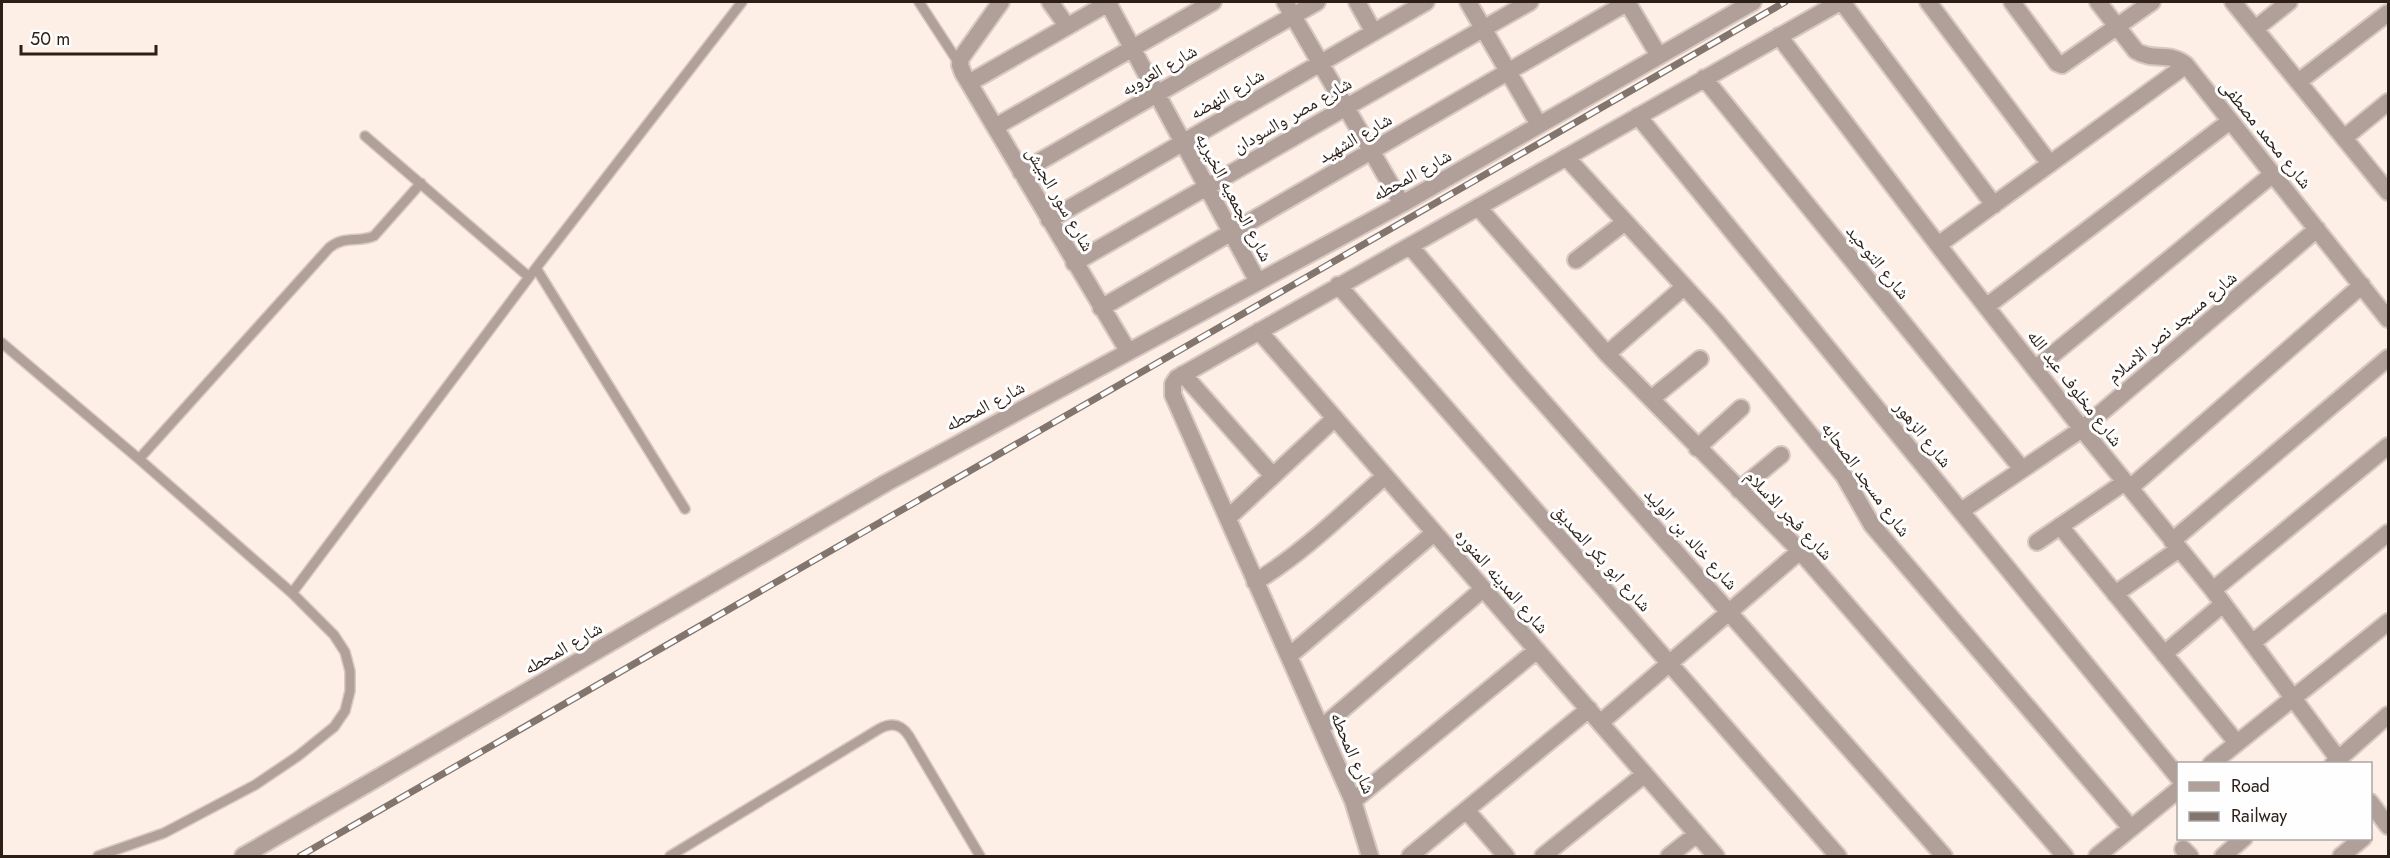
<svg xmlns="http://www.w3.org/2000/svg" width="2390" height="858" viewBox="0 0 2390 858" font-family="Jost,'Noto Naskh Arabic',sans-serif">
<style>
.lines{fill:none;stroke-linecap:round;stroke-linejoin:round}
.service-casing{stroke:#d7c9c1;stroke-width:12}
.minor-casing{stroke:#d7c9c1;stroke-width:20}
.service{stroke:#b1a09a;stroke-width:9}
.minor{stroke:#b1a09a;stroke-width:16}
.rail-casing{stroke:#82756d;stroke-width:7}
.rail{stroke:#fefefe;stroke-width:4.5;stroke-dasharray:14;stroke-linecap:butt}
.labels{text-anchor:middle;stroke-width:6;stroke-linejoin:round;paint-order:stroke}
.street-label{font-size:18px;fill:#2c1f18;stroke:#fefefe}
</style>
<rect width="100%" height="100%" fill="#fdeee6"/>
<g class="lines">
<g class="service-casing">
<path id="service" d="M 919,2 L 960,65
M 365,136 L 529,277
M 536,268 L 685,509
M 2,343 L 139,459 L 292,593 L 334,635 L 345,652 L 350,671 L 350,691 L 345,711 L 334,727 L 298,756 L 255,785 L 164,833 L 98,856
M 139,459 L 329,248 C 344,235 358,243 374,236 L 421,183
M 292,593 L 536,268 L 742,2
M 670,856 L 879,729 C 892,722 901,724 909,736 L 980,856"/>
</g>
<g class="minor-casing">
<path id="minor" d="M 1001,2 L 961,58 L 960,65 L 963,73 L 1128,351
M 1050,2 L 1067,26
M 1285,2 L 1402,204
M 1357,2 L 1373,31
M 1468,2 L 1539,125
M 1627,2 L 1659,56
M 1842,2 L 1994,205
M 1928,2 L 2050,164
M 2012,2 L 2057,63 L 2062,65 L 2152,2
M 2098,2 L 2136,51 C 2154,62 2169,51 2186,65 L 2388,319
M 2233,2 L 2388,192
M 1108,3 L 1258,282
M 2255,29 L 2289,2
M 1779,36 L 1938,245 L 2082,429 L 2213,590 L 2342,764
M 1704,78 L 2022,469
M 2298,82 L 2388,13
M 969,83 L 1110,2
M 1638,116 L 2178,777
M 995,127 L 1213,2
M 2344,138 L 2388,102
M 1566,157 L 1716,321 L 1768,383 L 1844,476 L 1872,525 L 2131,828
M 1021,172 L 1317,2
M 1478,207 L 1607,354 L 1800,551 L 2065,856
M 1049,220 L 1426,2
M 1938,245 L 2186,65
M 1410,246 L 1516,371 L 1944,856
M 1576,260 L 1625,222
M 1074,263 L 1530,2
M 1338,285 L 1838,856
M 1987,306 L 2230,121
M 1101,308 L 1628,2
M 1259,331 L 1716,856
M 1607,354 L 1684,287
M 2035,369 L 2273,174
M 1183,374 L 1273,476
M 1651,399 L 1700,359
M 1697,448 L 1741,408
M 2130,488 L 2362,285
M 1739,490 L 1781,455
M 1961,511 L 2082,429 L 2317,229
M 1228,518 L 1335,418
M 2060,526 L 2237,743
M 2172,541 L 2388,358
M 2037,542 L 2125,482
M 1255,582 C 1303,553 1343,513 1385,476
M 2213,590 L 2388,446
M 2115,594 L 2179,549
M 2252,643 L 2388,533
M 2164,654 L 2223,604
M 1289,656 L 1434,533
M 1600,723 L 1800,551
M 1321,728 L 1483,589
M 2211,764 L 2388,622
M 2333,764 L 2388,715
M 1353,801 L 1537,650
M 2370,802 L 2388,826
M 1467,811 L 1506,856
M 2183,849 L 2190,856
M 243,856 L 886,483 L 1402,204 L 1753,2
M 1370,856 L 1353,801 L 1173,395 L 1173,384 L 1177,378 L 1840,2
M 1410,856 L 1589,709
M 1543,856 L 1645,774
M 1669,856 L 1697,834
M 2097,856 L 2178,790
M 2223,856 L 2244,838
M 2341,856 L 2363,838"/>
</g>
<use href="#service" class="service"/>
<use href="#minor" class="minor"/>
<g class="rail-casing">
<path id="rail" d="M 300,856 L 1785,2"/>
</g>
<use href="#rail" class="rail"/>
</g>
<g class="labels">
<g class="street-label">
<text transform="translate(1159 70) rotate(-30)" y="6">شارع العروبه</text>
<text transform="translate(1227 94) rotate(-30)" y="6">شارع النهضه</text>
<text transform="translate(1292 115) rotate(-30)" y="6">شارع مصر والسودان</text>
<text transform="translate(2266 134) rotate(51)" y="6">شارع محمد مصطفى</text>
<text transform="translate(1355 138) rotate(-30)" y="6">شارع الشهيد</text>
<text transform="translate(1412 175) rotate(-29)" y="6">شارع المحطه</text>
<text transform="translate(1234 197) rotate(62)" y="6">شارع الجمعيه الخيريه</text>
<text transform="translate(1060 199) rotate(60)" y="6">شارع سور الجيش</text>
<text transform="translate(1878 262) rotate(51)" y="6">شارع التوحيد</text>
<text transform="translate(2172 327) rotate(-40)" y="6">شارع مسجد نصر الاسلام</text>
<text transform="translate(2075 388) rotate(52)" y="6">شارع مخلوف عبد الله</text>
<text transform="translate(985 406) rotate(-28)" y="6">شارع المحطه</text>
<text transform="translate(1923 434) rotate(51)" y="6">شارع الزهور</text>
<text transform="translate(1866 479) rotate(54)" y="6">شارع مسجد الصحابه</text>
<text transform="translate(1789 515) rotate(46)" y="6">شارع فجر الاسلام</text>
<text transform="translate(1691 539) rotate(48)" y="6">شارع خالد بن الوليد</text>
<text transform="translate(1602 558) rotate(48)" y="6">شارع ابو بكر الصديق</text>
<text transform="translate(1502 581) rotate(49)" y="6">شارع المدينه المنوره</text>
<text transform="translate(563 648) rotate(-30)" y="6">شارع المحطه</text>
<text transform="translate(1353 753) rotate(67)" y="6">شارع المحطه</text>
</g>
</g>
<rect width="2390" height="858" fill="none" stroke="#2c1f18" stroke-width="6"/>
<rect x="2177" y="762" width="195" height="78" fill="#fefefe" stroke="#aaa5a2" stroke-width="1.5"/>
<rect x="2189" y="782" width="30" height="9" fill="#b1a09a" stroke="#aaa5a2" stroke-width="1.5"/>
<text x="2231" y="792" font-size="18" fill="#2c1f18">Road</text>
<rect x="2189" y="812" width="30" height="9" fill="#82756d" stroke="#aaa5a2" stroke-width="1.5"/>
<text x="2231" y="822" font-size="18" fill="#2c1f18">Railway</text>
<path d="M21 45v9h135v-9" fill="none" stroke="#2c1f18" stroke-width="3"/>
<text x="30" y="45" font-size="18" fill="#2c1f18" stroke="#fefefe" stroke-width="4.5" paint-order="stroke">50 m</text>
</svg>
